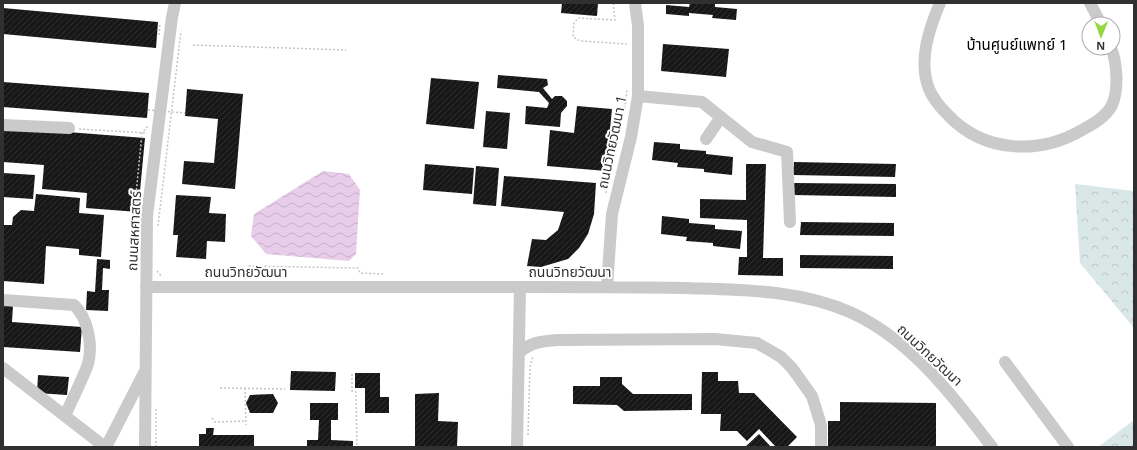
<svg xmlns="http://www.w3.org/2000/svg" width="1137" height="450" viewBox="0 0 1137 450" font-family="'Noto Sans','Noto Sans Thai',sans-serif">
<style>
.forest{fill:url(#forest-crowns)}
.water{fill:url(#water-waves)}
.building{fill:url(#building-hatch)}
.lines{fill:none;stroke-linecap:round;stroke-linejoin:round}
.path{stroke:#c4c4c4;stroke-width:1.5;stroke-dasharray:2 2;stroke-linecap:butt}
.minor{stroke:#cacaca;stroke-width:12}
.path-bridge{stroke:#c4c4c4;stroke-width:1.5;stroke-dasharray:2 2;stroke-linecap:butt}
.labels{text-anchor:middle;stroke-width:4;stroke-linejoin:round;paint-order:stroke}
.street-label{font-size:14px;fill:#303030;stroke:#fff}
.neighbourhood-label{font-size:15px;fill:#000;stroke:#fff}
</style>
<defs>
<pattern id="forest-crowns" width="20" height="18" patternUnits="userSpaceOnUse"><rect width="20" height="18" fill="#d9e7e6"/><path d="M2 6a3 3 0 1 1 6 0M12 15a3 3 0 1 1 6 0" fill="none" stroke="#bbc6c6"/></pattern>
<pattern id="water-waves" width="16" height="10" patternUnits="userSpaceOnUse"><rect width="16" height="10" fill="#e7cdea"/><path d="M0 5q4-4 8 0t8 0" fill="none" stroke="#c6b0c9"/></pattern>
<pattern id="building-hatch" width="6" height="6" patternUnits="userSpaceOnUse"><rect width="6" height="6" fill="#171717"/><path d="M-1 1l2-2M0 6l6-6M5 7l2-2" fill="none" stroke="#303030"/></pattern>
</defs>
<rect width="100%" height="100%" fill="#fff"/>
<path class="forest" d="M 1075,184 L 1134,191 L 1134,328 L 1080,263 Z
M 1134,420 L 1134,447 L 1098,447 Z"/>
<path class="water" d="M 323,171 L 349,174 L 360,190 L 356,254 L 349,261 L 266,254 L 251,236 L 254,214 Z"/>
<path class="building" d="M 562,3 L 598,3 L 597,16 L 561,13 Z
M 690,3 L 715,3 L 715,7 L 737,9 L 736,20 L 712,18 L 713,15 L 689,13 L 689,16 L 666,14 L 666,5 L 689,7 Z
M 3,8 L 158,22 L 156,48 L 3,34 Z
M 663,44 L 729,49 L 726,77 L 661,71 Z
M 498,75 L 547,79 L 548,85 L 543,88 L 552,99 L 555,96 L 562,96 L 567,101 L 567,106 L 561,113 L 560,127 L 525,124 L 526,106 L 547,108 L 549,103 L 539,92 L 497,88 Z
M 431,78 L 479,82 L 474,129 L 426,124 Z
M 3,82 L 149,93 L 147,118 L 3,107 Z
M 187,89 L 243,94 L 235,189 L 182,184 L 184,161 L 214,163 L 218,119 L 185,116 Z
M 577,106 L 612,109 L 606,171 L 547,166 L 550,130 L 574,133 Z
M 486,111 L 510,113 L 507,149 L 483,147 Z
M 3,127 L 145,138 L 138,212 L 86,208 L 87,193 L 42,189 L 44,165 L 3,162 Z
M 654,142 L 680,144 L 680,149 L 706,151 L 706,154 L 733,157 L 732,175 L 704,172 L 704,169 L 677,167 L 678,163 L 652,160 Z
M 794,162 L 896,164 L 895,177 L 793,175 Z
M 425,164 L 474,168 L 472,194 L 423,190 Z
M 746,164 L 766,164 L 763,258 L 783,258 L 783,276 L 738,275 L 739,257 L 747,257 L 747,220 L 700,218 L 700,199 L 746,200 Z
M 476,166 L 499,168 L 496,206 L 473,204 Z
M 3,173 L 35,175 L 33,199 L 3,197 Z
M 504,176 L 596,183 L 594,214 L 588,234 L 579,248 L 568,259 L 541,267 L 527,266 L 532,239 L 546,240 L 558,230 L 564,212 L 501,206 Z
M 794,183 L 896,184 L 896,197 L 793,195 Z
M 36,194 L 80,198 L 79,213 L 104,215 L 101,257 L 79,255 L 79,249 L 46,246 L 44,284 L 3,281 L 4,225 L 12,225 L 13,217 L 21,210 L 34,211 Z
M 176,195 L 211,197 L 209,213 L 226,214 L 225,242 L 207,241 L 206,259 L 176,257 L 178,235 L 173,235 Z
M 662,216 L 689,219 L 689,223 L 715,225 L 715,229 L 742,231 L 740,249 L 713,246 L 713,243 L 686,241 L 687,237 L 661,234 Z
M 801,222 L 894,223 L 894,236 L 800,235 Z
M 800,255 L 893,256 L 893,269 L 800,268 Z
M 97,259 L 110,260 L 110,269 L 103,268 L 102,290 L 109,290 L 108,311 L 86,310 L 87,291 L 95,292 Z
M 3,305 L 13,305 L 12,322 L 82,327 L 80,352 L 3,347 Z
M 291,371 L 336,372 L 335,391 L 290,390 Z
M 702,372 L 718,372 L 718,381 L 738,381 L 739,393 L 754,393 L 797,437 L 787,447 L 776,447 L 759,429 L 747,441 L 737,431 L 720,431 L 721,414 L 701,414 Z
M 355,373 L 380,373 L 380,397 L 389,397 L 389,413 L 365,413 L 365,388 L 355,388 Z
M 38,375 L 69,377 L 67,395 L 37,393 Z
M 600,377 L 622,377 L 622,384 L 633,394 L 692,394 L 692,410 L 624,411 L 617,405 L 573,404 L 573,386 L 600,386 Z
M 439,393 L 438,421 L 458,422 L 457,447 L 415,447 L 415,394 Z
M 273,394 L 278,403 L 273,413 L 250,413 L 246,403 L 250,395 Z
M 840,402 L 936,403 L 936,447 L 828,447 L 828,421 L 840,421 Z
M 310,403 L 338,403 L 338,420 L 331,420 L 331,440 L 353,441 L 353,447 L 307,447 L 307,440 L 318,440 L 319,420 L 310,420 Z
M 206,428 L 214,428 L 213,435 L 254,435 L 254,447 L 199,447 L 199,434 L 206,434 Z
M 759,434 L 771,447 L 745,447 Z"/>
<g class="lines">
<path class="path" d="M 613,3 L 615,20 L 578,18 L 574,23 L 573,37 L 580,41 L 627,44
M 159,35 L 160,24
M 193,45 L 346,50
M 79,129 L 147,133
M 606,193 L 617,123 L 624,114 L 627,90
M 158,226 L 181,31
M 136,266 L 132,266 L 134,215 L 142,133 L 148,126
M 157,271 L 162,277
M 246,278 L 249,266 L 358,268 L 360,273 L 384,274
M 352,374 L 352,391 L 356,392 L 357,447
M 220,388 L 285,389
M 245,388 L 246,425
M 212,418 L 215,422 L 246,421
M 528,435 L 530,367 L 533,356
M 156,447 L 156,407"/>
<path class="minor" d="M 940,3 C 929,29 918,61 929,89 C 933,99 941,108 948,115 C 984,153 1039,155 1082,130 C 1093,124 1106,117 1112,105 C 1119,90 1117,62 1111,48
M 1090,3 L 1101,24
M 638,96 L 702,102 L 752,142 L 787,152 L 790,222
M 3,125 L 69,128
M 706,139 L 721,117
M 146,287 C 276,287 407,287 537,287 C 586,287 634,287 683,288 C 741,290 798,289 852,313 C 911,340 954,397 992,447
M 607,287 L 612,214 L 631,137 L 638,96 L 638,26 L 635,3
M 3,300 L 74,305 C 88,318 93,345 88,364 C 82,381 72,399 65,416
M 520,352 C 531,342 543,341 558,340 L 715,339 L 757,343 L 781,357 L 792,368 L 812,396 L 821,425 L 821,447
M 1005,362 L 1068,447
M 3,368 L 105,447
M 106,447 L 145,371
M 145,447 L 147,216 L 172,17 L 175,3
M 517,447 L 520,287"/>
<path class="path-bridge" d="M 148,110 L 185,113"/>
</g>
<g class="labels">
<g class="street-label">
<text transform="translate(612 142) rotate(-78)" y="5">ถนนวิทยวัฒนา 1</text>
<text transform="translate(134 231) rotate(-87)" y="5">ถนนสหศาสตร์</text>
<text x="246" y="277">ถนนวิทยวัฒนา</text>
<text x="570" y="277">ถนนวิทยวัฒนา</text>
<text transform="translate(930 355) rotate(43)" y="5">ถนนวิทยวัฒนา</text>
</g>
<g class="neighbourhood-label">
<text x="1017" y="50">บ้านศูนย์แพทย์ 1</text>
</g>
</g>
<rect width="1137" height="450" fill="none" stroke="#303030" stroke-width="8"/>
<g transform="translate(1101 36) rotate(181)"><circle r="19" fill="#ffffff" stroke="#acacac"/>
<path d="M0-3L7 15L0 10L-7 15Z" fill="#95d643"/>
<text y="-6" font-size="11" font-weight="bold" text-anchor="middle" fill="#303030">N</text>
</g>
</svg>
